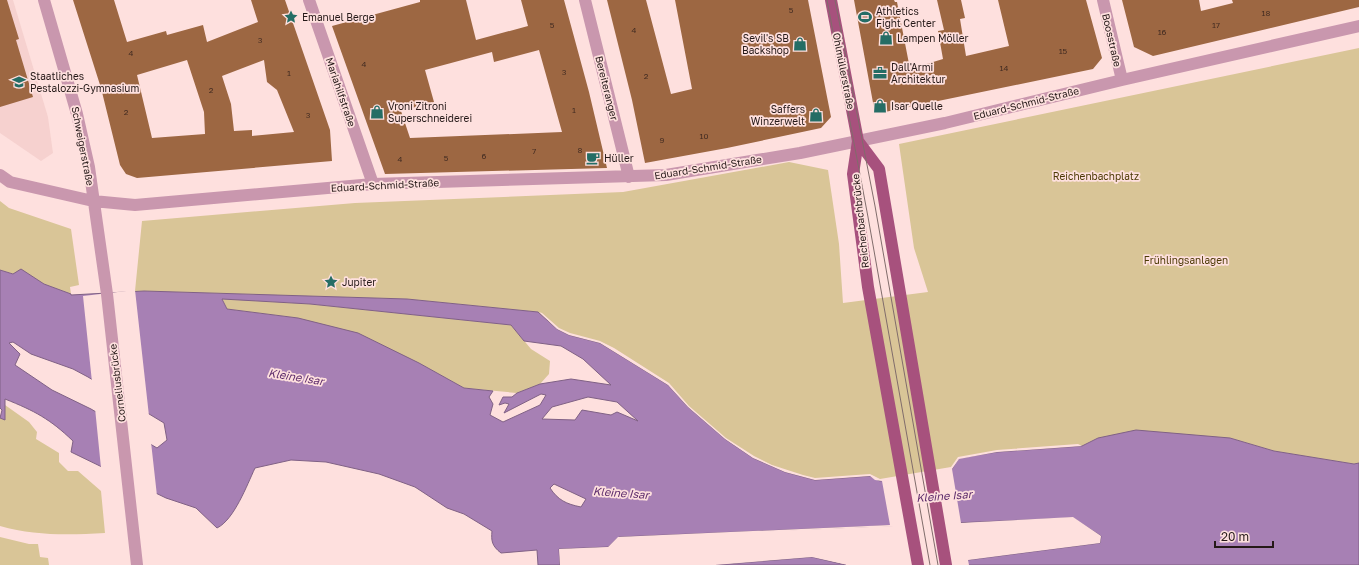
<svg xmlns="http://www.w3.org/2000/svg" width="1359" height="565" viewBox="0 0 1359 565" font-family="'Golos Text',sans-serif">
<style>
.built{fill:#f6d1cf}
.green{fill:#d9c597}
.water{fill:#a780b4;stroke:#806185;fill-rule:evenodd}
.pier{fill:#fee0de}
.building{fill:#9d6742;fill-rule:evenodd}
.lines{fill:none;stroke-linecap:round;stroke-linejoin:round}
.minor{stroke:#c997ae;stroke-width:12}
.major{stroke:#a7517d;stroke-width:12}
.tram{stroke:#806c6b;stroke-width:1}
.labels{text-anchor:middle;stroke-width:3.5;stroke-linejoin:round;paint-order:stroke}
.number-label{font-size:8px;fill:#432c22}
.poi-label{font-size:10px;fill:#251918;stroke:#fee0de;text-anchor:start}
.street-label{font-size:10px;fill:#251918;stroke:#fee0de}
.park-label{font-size:10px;fill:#4d3a06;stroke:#fee0de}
.water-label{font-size:11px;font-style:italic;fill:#5d2c6c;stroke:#fee0de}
</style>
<rect width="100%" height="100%" fill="#fee0de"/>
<path class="built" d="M 0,0 L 13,0 L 48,117 L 53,153 L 41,161 L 0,133 Z"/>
<path class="green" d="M 1359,48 L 1359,463 L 1354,464 L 1274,451 L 1230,438 L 1098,438 L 1082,446 L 880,481 L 815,480 L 802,477 L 753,458 L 557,329 L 538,312 L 407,299 L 135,291 L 142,221 L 355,203 L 623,192 L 789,162 L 828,170 L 839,244 L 843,303 L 928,292 L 914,248 L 899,144 Z
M 0,201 L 9,208 L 71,229 L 79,285 L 70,287 L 71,294 L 44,284 L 21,270 L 14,274 L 0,270 Z
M 222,298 L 310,304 L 511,325 L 531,349 L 550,361 L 549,374 L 540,384 L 517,393 L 464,388 L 419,363 L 298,318 L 227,309 Z
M 5,405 L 29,422 L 37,432 L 36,439 L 59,453 L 59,462 L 68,471 L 78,471 L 101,491 L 105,533 C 69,535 35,536 0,526 L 0,418 L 5,420 Z
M 0,537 L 29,544 L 38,544 L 40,557 L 48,558 L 49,565 L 0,565 Z"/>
<path class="water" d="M 21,269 L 44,284 L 71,294 L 71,295 L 144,291 L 407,299 L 538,312 L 557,329 L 569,335 L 600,343 L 668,385 L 688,407 L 725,439 L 753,458 L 785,472 L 815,480 L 870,476 L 880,481 L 952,469 L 959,458 L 997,452 L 1082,446 L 1098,438 L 1136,430 L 1230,438 L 1274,451 L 1354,464 L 1359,463 L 1359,565 L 929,565 L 1100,543 L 1101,536 L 1073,518 L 619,537 L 608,547 L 559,549 L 560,565 L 538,565 L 537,550 L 501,553 C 492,546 491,541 492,531 L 464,514 L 447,508 L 415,487 L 379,474 L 326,462 L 291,460 L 255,468 C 247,485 234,520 217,528 L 196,508 L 166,498 L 71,452 L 73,441 C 50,419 35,411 5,399 L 5,420 L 0,418 L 2,410 L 0,408 L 0,270 L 13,274 ZM 222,299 L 310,304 L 511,325 L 524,341 L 561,346 L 583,359 L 611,385 L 571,379 L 540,384 L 517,393 L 512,397 L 503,397 L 499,405 L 505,403 L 509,404 L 504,413 L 541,394 L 546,395 L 540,405 L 503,422 L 490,415 L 493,404 L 489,397 L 493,391 L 464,388 L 419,363 L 358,333 L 298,318 L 227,309 ZM 13,342 L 31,354 L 73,369 L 88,377 L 164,423 L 167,440 L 157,448 L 91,409 L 52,390 L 15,365 L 20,354 L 9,343 ZM 588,397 L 617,402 L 638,421 L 617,412 L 611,415 L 582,410 L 575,420 L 542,419 L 552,407 ZM 554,484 L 586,499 L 581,507 C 566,504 558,500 550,488 Z
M 812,557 L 846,565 L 716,565 Z"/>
<path class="pier" d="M 135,290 L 149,416 L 92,382 L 83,296 Z
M 539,312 L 542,313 L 559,328 L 570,333 L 600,341 L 614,348 L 669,383 L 689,406 L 726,438 L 754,456 L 772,465 L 803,475 L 815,478 L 870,474 L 880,479 L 951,467 L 958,457 L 997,450 L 1078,444 L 1082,446 L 997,452 L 959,459 L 952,469 L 961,523 L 1073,517 L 1101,536 L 1100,543 L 968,560 L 969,565 L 927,565 L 928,563 L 1098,541 L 1099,537 L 1073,520 L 854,528 L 619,539 L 608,549 L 561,551 L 562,565 L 560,565 L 559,549 L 608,547 L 618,537 L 890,525 L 882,481 L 875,480 L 870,476 L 815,480 L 785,472 L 753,458 L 725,439 L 688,407 L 668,385 L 600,343 L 569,335 L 557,329 Z
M 95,408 L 151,442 L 157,496 L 101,468 Z
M 812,555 L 846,563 L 848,565 L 812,557 L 714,565 L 716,563 L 740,560 Z"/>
<path class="building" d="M 0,0 L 7,0 L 19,39 L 16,40 L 33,97 L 0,107 Z
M 73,0 L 114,0 L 127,42 L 166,31 L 167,35 L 203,25 L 207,42 L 258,22 L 251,0 L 285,0 L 330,130 L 332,161 L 137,178 L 126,174 L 120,165 L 101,88 ZM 187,60 L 204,112 L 205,134 L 152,138 L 137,75 ZM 264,60 L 267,82 L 277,90 L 294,132 L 252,136 L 252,130 L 234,131 L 231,104 L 222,76 Z
M 420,0 L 466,0 L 476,40 L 528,26 L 521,0 L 564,0 L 589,92 L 607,168 L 385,174 L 332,26 L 420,2 ZM 539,50 L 562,132 L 410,138 L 401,111 L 434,102 L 425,70 L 492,52 L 494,62 Z
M 607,0 L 646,0 L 671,94 L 692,89 L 675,0 L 808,0 L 831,117 L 821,128 L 727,148 L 645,163 L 632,100 Z
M 854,0 L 894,0 L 895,2 L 897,2 L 910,69 L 943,59 L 938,31 L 944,30 L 937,0 L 961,0 L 965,18 L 960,19 L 966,56 L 1009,46 L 998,0 L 1086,0 L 1102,58 L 1093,69 L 880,113 L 874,108 Z
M 1122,0 L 1199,0 L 1201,11 L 1233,3 L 1232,0 L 1359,0 L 1359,7 L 1153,56 L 1134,47 Z"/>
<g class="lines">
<path class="minor" d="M 44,0 L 77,114 L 89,167 L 107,294 L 137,565
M 309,0 L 373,184
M 585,0 L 629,177
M 1103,0 L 1122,80
M 0,175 L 10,182 L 93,201 L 135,205 L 373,184 L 666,175 L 800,153 L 945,123 L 1122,80 L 1359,26"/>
<path class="major" d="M 831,0 L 858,141 L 853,174 L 868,287 L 918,565
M 858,141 L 879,169 L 946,565"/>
<path class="tram" d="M 827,0 L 868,217 L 930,565
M 835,0 L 875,206 L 938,565"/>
</g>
<defs>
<g id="sight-bare" transform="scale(1.08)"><path d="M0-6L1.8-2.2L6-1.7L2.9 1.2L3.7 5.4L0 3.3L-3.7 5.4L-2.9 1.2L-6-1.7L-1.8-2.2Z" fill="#256d65" stroke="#fee0de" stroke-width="2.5" paint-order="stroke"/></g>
<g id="stadium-bare" transform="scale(1.08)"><path d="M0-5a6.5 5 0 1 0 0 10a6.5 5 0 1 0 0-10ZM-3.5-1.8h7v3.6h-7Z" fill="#256d65" stroke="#fee0de" stroke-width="2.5" paint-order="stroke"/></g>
<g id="shop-bare" transform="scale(1.08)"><path d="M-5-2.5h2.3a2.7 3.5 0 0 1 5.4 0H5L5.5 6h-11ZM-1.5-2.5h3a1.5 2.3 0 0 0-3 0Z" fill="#256d65" stroke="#fee0de" stroke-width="2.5" paint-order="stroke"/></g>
<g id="office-bare" transform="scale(1.08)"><path d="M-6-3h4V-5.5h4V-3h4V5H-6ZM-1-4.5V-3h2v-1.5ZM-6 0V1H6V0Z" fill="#256d65" stroke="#fee0de" stroke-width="2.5" paint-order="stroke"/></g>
<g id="school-bare" transform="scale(1.08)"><path d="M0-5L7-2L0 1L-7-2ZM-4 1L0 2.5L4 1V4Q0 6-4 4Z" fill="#256d65" stroke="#fee0de" stroke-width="2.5" paint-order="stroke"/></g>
<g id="cafe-bare" transform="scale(1.08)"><path d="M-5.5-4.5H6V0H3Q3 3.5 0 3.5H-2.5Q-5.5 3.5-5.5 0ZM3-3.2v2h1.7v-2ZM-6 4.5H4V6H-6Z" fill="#256d65" stroke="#fee0de" stroke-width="2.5" paint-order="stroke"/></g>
</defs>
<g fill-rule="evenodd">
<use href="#sight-bare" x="291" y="17"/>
<use href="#stadium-bare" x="865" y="17"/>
<use href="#shop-bare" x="886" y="38"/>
<use href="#shop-bare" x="800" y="44"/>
<use href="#office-bare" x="880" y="73"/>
<use href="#school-bare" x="19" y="82"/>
<use href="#shop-bare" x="880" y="106"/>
<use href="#shop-bare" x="377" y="112"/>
<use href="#shop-bare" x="816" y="115"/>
<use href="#cafe-bare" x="593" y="158"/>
<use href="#sight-bare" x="331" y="282"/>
</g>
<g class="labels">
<g class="number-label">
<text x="791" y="13">5</text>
<text x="1266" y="16">18</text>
<text x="552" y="28">5</text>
<text x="1216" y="28">17</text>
<text x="634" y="33">4</text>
<text x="1162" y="35">16</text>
<text x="260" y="43">3</text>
<text x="1063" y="54">15</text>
<text x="131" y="56">4</text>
<text x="364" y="67">4</text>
<text x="1004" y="71">14</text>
<text x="564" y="75">3</text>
<text x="289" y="76">1</text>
<text x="646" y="79">2</text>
<text x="211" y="93">2</text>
<text x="574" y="113">1</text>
<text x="126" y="115">2</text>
<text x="308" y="118">3</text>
<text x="704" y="139">10</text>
<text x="662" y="143">9</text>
<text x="580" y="153">8</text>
<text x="534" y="154">7</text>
<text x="484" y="159">6</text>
<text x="446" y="161">5</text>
<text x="400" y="162">4</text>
</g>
<g class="poi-label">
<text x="876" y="15">Athletics<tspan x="876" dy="12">Fight Center</tspan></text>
<text x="302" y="21">Emanuel Berge</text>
<text x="789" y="42" text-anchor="end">Sevil's SB<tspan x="789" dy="12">Backshop</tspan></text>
<text x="897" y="42">Lampen Möller</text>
<text x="891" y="71">Dall'Armi<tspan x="891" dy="12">Architektur</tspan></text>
<text x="30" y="80">Staatliches<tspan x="30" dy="12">Pestalozzi-Gymnasium</tspan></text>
<text x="388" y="110">Vroni Zitroni<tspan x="388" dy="12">Superschneiderei</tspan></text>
<text x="891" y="110">Isar Quelle</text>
<text x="805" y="113" text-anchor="end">Saffers<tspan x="805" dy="12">Winzerwelt</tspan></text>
<text x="604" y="162">Hüller</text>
<text x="342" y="286">Jupiter</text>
</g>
<g class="street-label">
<text transform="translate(1112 40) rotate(77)" y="4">Boosstraße</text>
<text transform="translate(844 71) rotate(79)" y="4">Ohlmüllerstraße</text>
<text transform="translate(607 88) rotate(76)" y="4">Bereiteranger</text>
<text transform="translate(341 92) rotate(71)" y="4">Mariahilfstraße</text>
<text transform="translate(1026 103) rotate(-14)" y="4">Eduard-Schmid-Straße</text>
<text transform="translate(83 146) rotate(79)" y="4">Schweigerstraße</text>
<text transform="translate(708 167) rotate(-9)" y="4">Eduard-Schmid-Straße</text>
<text transform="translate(385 185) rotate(-3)" y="4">Eduard-Schmid-Straße</text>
<text transform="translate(860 221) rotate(-96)" y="4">Reichenbachbrücke</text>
<text transform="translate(117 383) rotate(-97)" y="4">Corneliusbrücke</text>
</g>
<g class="park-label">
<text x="1096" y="180">Reichenbachplatz</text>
<text x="1186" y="264">Frühlingsanlagen</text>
</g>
<g class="water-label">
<text transform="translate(296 377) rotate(9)" y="4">Kleine Isar</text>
<text transform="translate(621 493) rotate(4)" y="4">Kleine Isar</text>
<text transform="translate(944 496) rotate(-4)" y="4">Kleine Isar</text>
</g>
</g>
<path d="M1215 541v6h58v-6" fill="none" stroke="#251918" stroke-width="2"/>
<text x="1221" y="541" font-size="12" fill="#251918" stroke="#fee0de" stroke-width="3" paint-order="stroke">20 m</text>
</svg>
